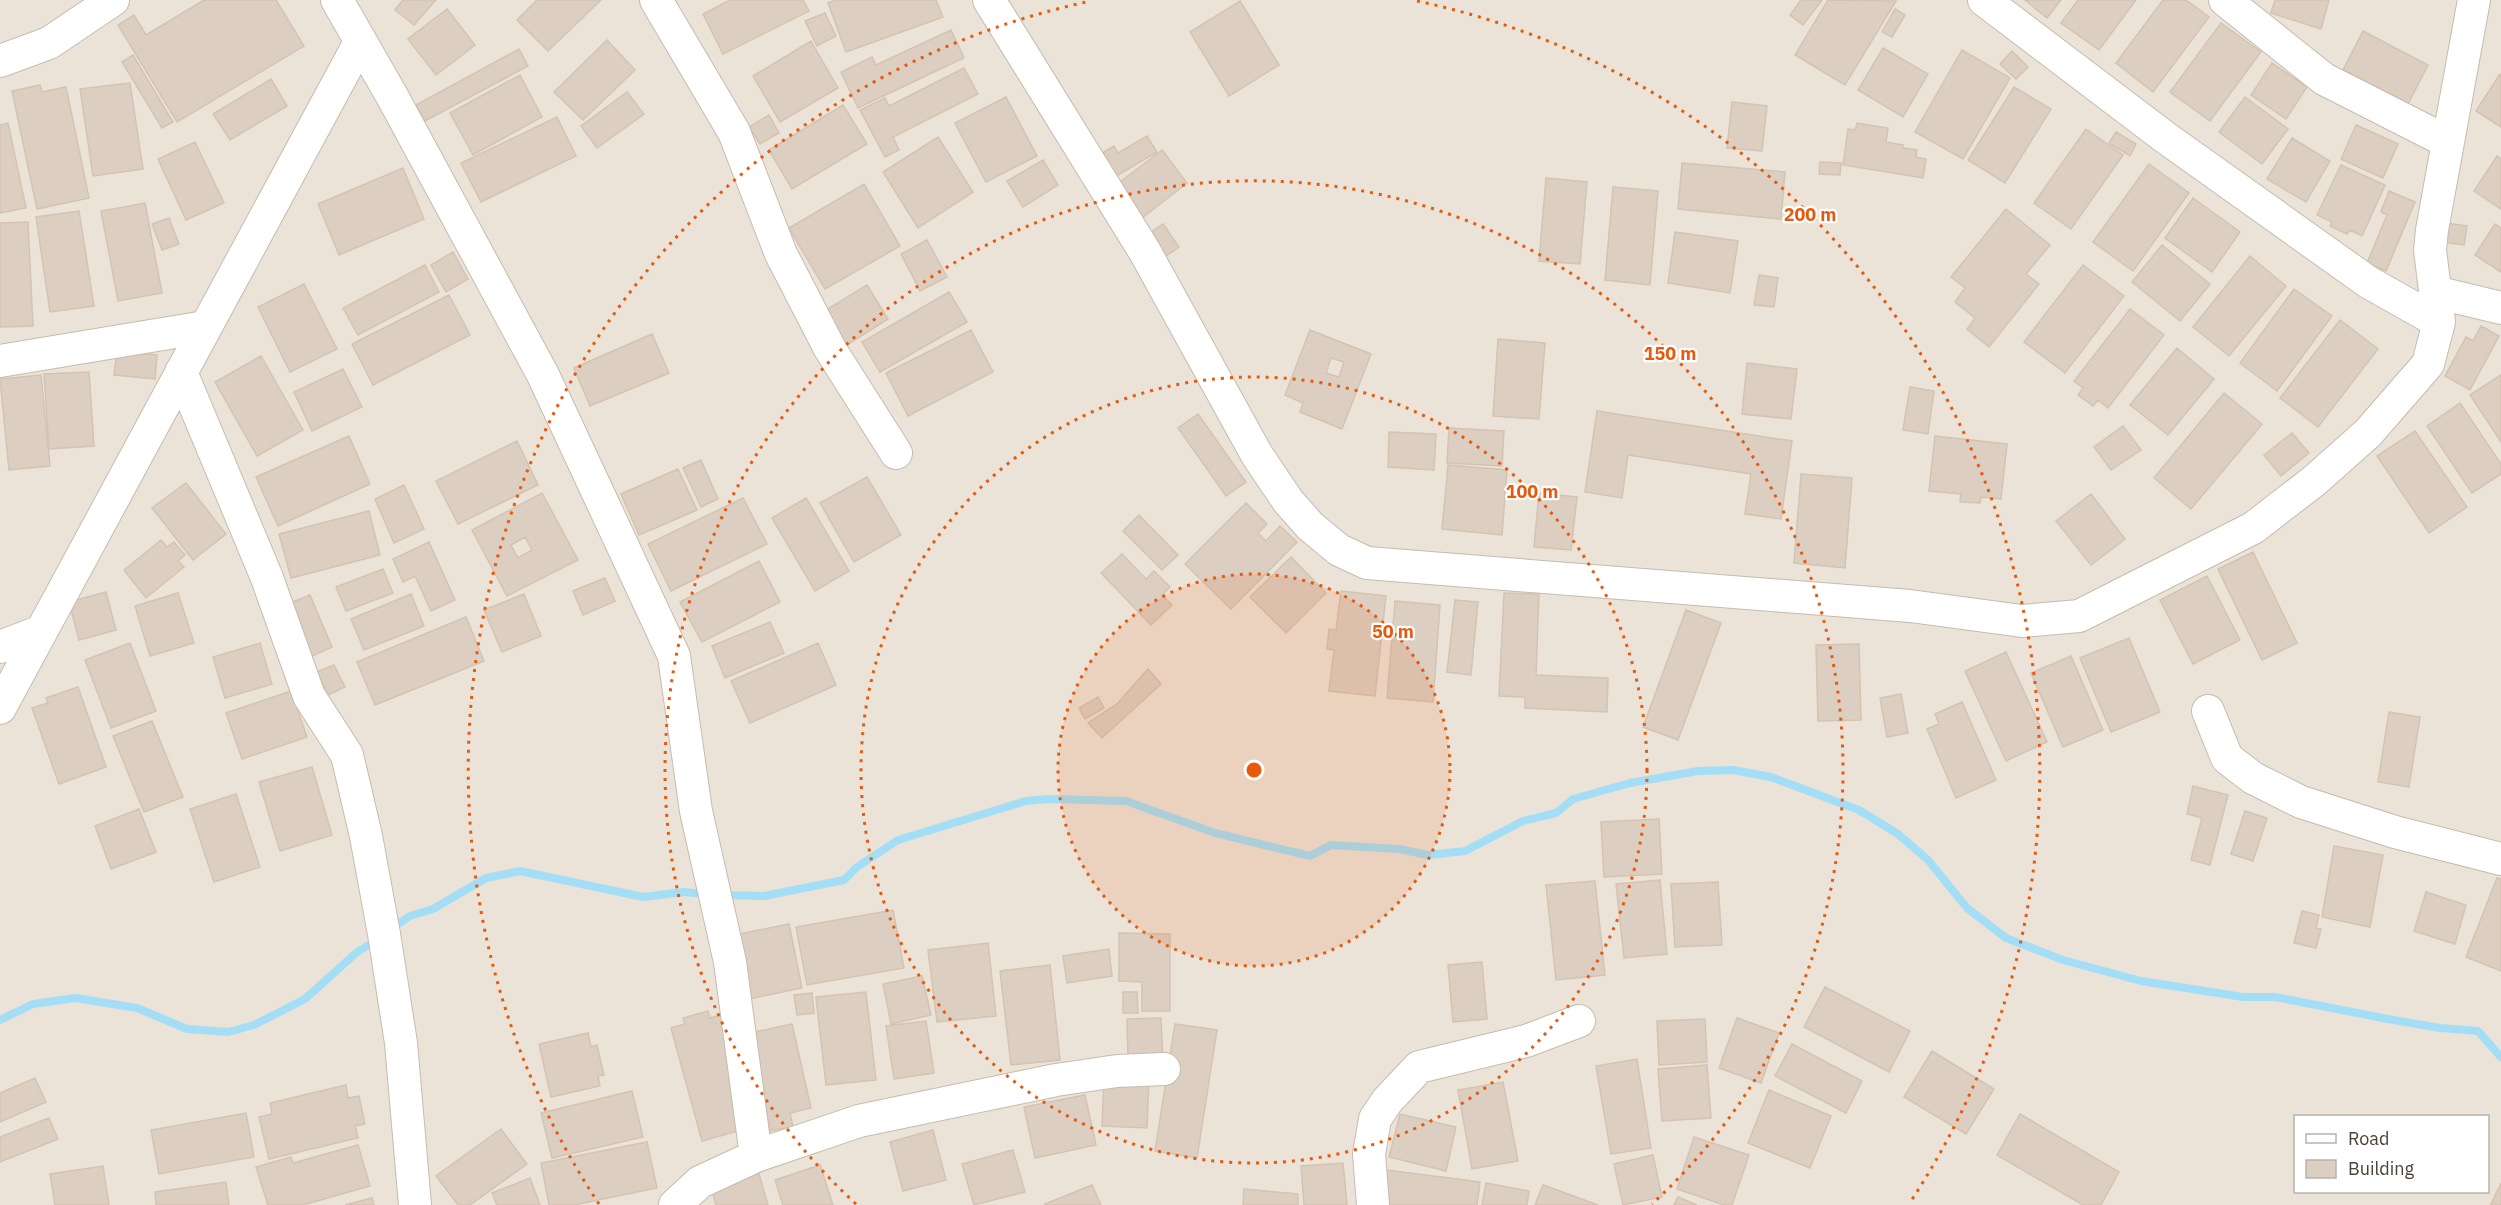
<svg xmlns="http://www.w3.org/2000/svg" width="2501" height="1205" viewBox="0 0 2501 1205" font-family="'IBM Plex Sans',sans-serif">
<style>
.residential{fill:#ebe3d8;fill-rule:evenodd}
.lines{fill:none;stroke-linecap:round;stroke-linejoin:round}
.stream{stroke:#a3def6;stroke-width:8}
.building{fill:#dccfc2;stroke:#d4c3b1;stroke-width:1.5;fill-rule:evenodd}
.minor-casing{stroke:#c6bbaf;stroke-width:34}
.minor{stroke:#fff;stroke-width:32}
.ring{fill:none;stroke:#e8590c;stroke-width:3;stroke-dasharray:3 6}
.centre{fill:#e8590c;stroke:#fff;stroke-width:3}
.ring-label{font-size:18px;text-anchor:middle;font-weight:bold;fill:#e8590c;stroke:#fff;stroke-width:4.5;stroke-linejoin:round;paint-order:stroke}
</style>
<rect width="100%" height="100%" fill="#f6f1ea"/>
<path class="residential" d="M 0,0 L 2501,0 L 2501,1205 L 0,1205 ZM 2296,1116 L 2488,1116 L 2488,1192 L 2296,1192 Z"/>
<g class="lines">
<path class="stream" d="M 721,895 L 764,896 L 844,880 L 857,867 L 898,840 L 1026,801 L 1049,799 L 1126,801 L 1215,833 L 1310,856 L 1331,845 L 1399,849 L 1428,855 L 1465,851 L 1523,821 L 1556,813 L 1573,799 L 1630,783 L 1698,771 L 1733,770 L 1771,777 L 1859,810 L 1898,834 L 1928,860 L 1967,908 L 2006,938 L 2063,960 L 2141,981 L 2243,997 L 2275,997 L 2388,1019 L 2440,1028 L 2478,1031 L 2501,1057
M 391,929 L 410,916 L 433,909 L 486,878 L 520,871 L 643,897 L 684,892 L 706,894
M 0,1020 L 33,1004 L 75,998 L 137,1008 L 187,1029 L 228,1032 L 254,1025 L 305,999 L 356,953 L 376,940"/>
</g>
<path class="building" d="M 204,0 L 276,0 L 304,46 L 177,122 L 118,25 L 134,15 L 146,35 Z
M 403,0 L 436,0 L 414,25 L 395,10 Z
M 537,0 L 601,0 L 548,51 L 517,20 Z
M 730,0 L 803,0 L 809,11 L 723,54 L 703,14 Z
M 835,0 L 936,0 L 943,17 L 846,52 L 828,3 Z
M 1801,0 L 1822,0 L 1803,25 L 1790,15 Z
M 1828,0 L 1896,1 L 1845,85 L 1795,55 Z
M 2025,0 L 2061,0 L 2047,18 Z
M 2078,0 L 2136,0 L 2099,50 L 2061,23 Z
M 2163,0 L 2186,0 L 2209,17 L 2153,92 L 2116,63 Z
M 2275,0 L 2329,0 L 2321,29 L 2271,13 Z
M 1240,1 L 1279,65 L 1229,96 L 1190,32 Z
M 447,9 L 475,45 L 436,75 L 408,39 Z
M 1895,9 L 1905,15 L 1892,37 L 1882,32 Z
M 825,13 L 836,36 L 817,46 L 805,21 Z
M 2221,23 L 2261,52 L 2210,121 L 2170,92 Z
M 951,30 L 964,58 L 858,108 L 841,72 L 872,57 L 876,65 Z
M 2363,31 L 2428,65 L 2408,104 L 2343,70 Z
M 607,40 L 635,70 L 583,120 L 554,92 Z
M 811,41 L 838,88 L 780,122 L 753,76 Z
M 1883,48 L 1928,74 L 1903,117 L 1858,90 Z
M 519,49 L 528,66 L 425,121 L 416,105 Z
M 1962,50 L 2010,78 L 1963,159 L 1915,132 Z
M 2012,51 L 2028,67 L 2016,79 L 2000,64 Z
M 133,55 L 173,122 L 162,128 L 122,62 Z
M 2272,63 L 2307,87 L 2286,119 L 2251,95 Z
M 964,68 L 978,94 L 893,137 L 899,150 L 885,157 L 860,110 L 885,98 L 889,106 Z
M 2500,74 L 2501,75 L 2501,127 L 2476,111 Z
M 520,75 L 542,117 L 473,155 L 450,113 Z
M 271,79 L 287,106 L 230,140 L 213,114 Z
M 130,83 L 143,169 L 93,176 L 80,89 Z
M 40,85 L 42,92 L 66,87 L 89,198 L 37,209 L 12,91 Z
M 2014,87 L 2051,109 L 2005,183 L 1968,160 Z
M 627,92 L 644,114 L 597,148 L 581,126 Z
M 1006,97 L 1037,156 L 986,182 L 955,123 Z
M 2245,97 L 2288,129 L 2262,164 L 2219,132 Z
M 1732,102 L 1767,106 L 1762,151 L 1727,148 Z
M 843,105 L 867,144 L 792,189 L 769,150 Z
M 769,115 L 779,133 L 760,144 L 749,127 Z
M 557,117 L 576,156 L 481,202 L 461,163 Z
M 8,123 L 26,208 L 0,213 L 0,125 Z
M 1857,123 L 1888,128 L 1886,142 L 1903,145 L 1903,148 L 1917,150 L 1916,157 L 1926,159 L 1923,178 L 1843,165 L 1848,129 L 1855,130 Z
M 2356,125 L 2398,144 L 2383,178 L 2341,159 Z
M 2086,129 L 2123,155 L 2071,229 L 2034,203 Z
M 2116,132 L 2136,144 L 2130,156 L 2109,143 Z
M 1147,136 L 1157,152 L 1108,181 L 1094,158 L 1114,146 L 1118,153 Z
M 938,137 L 973,192 L 918,228 L 883,172 Z
M 2292,138 L 2330,161 L 2306,202 L 2267,179 Z
M 195,142 L 224,203 L 186,220 L 158,159 Z
M 1162,150 L 1187,183 L 1137,222 L 1111,189 Z
M 2497,156 L 2501,159 L 2501,209 L 2474,191 Z
M 1043,160 L 1058,185 L 1023,207 L 1007,181 Z
M 1820,162 L 1841,163 L 1840,175 L 1819,174 Z
M 1682,163 L 1785,172 L 1781,219 L 1678,209 Z
M 2149,164 L 2189,193 L 2133,271 L 2093,242 Z
M 2341,165 L 2385,185 L 2362,236 L 2350,230 L 2347,234 L 2330,226 L 2332,222 L 2317,215 Z
M 403,168 L 424,219 L 339,255 L 318,204 Z
M 1546,178 L 1587,182 L 1580,264 L 1539,261 Z
M 864,184 L 900,246 L 825,289 L 789,228 Z
M 1613,187 L 1658,191 L 1650,285 L 1605,280 Z
M 2389,191 L 2415,202 L 2386,271 L 2367,263 L 2387,215 L 2381,212 Z
M 2193,198 L 2240,232 L 2212,272 L 2165,238 Z
M 145,203 L 162,293 L 118,301 L 101,211 Z
M 2006,209 L 2050,245 L 2026,274 L 2039,284 L 1989,347 L 1967,329 L 1975,318 L 1955,302 L 1965,288 L 1951,277 Z
M 79,211 L 94,306 L 50,312 L 36,217 Z
M 169,218 L 179,244 L 162,250 L 152,224 Z
M 28,222 L 33,326 L 0,327 L 0,223 Z
M 2445,223 L 2467,226 L 2464,245 L 2443,242 Z
M 1163,224 L 1179,247 L 1160,260 L 1144,237 Z
M 2495,224 L 2501,228 L 2501,272 L 2475,255 Z
M 1675,232 L 1738,241 L 1730,293 L 1668,283 Z
M 927,240 L 947,277 L 920,291 L 901,254 Z
M 2162,245 L 2210,284 L 2180,321 L 2132,282 Z
M 453,252 L 468,279 L 446,292 L 431,265 Z
M 2250,256 L 2286,286 L 2229,356 L 2193,327 Z
M 425,265 L 439,292 L 358,335 L 343,308 Z
M 2083,265 L 2124,296 L 2065,373 L 2024,342 Z
M 1759,275 L 1778,278 L 1774,307 L 1754,305 Z
M 304,284 L 337,349 L 290,372 L 258,307 Z
M 867,285 L 888,319 L 839,350 L 818,315 Z
M 2294,289 L 2332,316 L 2277,391 L 2240,363 Z
M 949,292 L 967,322 L 880,372 L 862,342 Z
M 449,295 L 470,335 L 373,385 L 352,344 Z
M 2130,309 L 2164,335 L 2108,408 L 2098,400 L 2093,406 L 2078,395 L 2083,388 L 2074,381 Z
M 2340,320 L 2378,349 L 2318,427 L 2280,398 Z
M 2481,326 L 2499,336 L 2470,390 L 2445,376 L 2466,337 L 2473,341 Z
M 971,330 L 993,372 L 908,416 L 886,373 Z
M 1310,330 L 1371,354 L 1342,429 L 1300,412 L 1303,403 L 1285,395 ZM 1331,358 L 1344,362 L 1339,377 L 1326,373 Z
M 652,334 L 669,373 L 590,406 L 574,368 Z
M 1498,339 L 1545,343 L 1539,419 L 1493,416 Z
M 2177,348 L 2214,379 L 2168,435 L 2130,405 Z
M 117,351 L 157,355 L 155,379 L 114,375 Z
M 261,356 L 303,430 L 257,456 L 215,382 Z
M 1747,363 L 1797,369 L 1791,419 L 1742,414 Z
M 343,369 L 362,407 L 312,431 L 294,392 Z
M 89,372 L 94,446 L 49,449 L 44,374 Z
M 41,375 L 50,466 L 9,470 L 0,379 Z
M 2501,375 L 2501,442 L 2470,395 Z
M 1910,387 L 1934,391 L 1928,434 L 1903,430 Z
M 2224,393 L 2262,424 L 2191,509 L 2154,478 Z
M 2460,403 L 2501,464 L 2501,474 L 2472,493 L 2427,426 Z
M 1597,411 L 1792,441 L 1781,519 L 1745,514 L 1751,474 L 1628,455 L 1622,498 L 1585,492 Z
M 1198,414 L 1246,482 L 1226,496 L 1178,428 Z
M 2123,426 L 2141,450 L 2111,470 L 2094,447 Z
M 1449,428 L 1504,431 L 1502,466 L 1447,463 Z
M 2415,431 L 2467,507 L 2429,533 L 2377,456 Z
M 1389,432 L 1436,434 L 1434,470 L 1388,467 Z
M 2292,433 L 2309,453 L 2281,476 L 2264,455 Z
M 349,436 L 370,484 L 278,526 L 256,477 Z
M 1935,436 L 2007,444 L 2001,499 L 1981,497 L 1980,503 L 1960,502 L 1961,494 L 1929,491 Z
M 517,441 L 538,485 L 458,524 L 436,481 Z
M 701,460 L 718,499 L 701,507 L 683,468 Z
M 1448,465 L 1507,470 L 1502,535 L 1442,529 Z
M 678,469 L 697,510 L 639,535 L 621,494 Z
M 1801,474 L 1852,478 L 1845,568 L 1794,563 Z
M 867,477 L 901,535 L 854,562 L 820,503 Z
M 186,483 L 226,534 L 193,560 L 152,508 Z
M 404,485 L 424,529 L 394,543 L 375,499 Z
M 542,493 L 578,560 L 507,596 L 472,530 ZM 525,537 L 532,550 L 518,558 L 511,545 Z
M 1539,493 L 1577,497 L 1571,550 L 1534,547 Z
M 2091,494 L 2125,539 L 2091,565 L 2056,521 Z
M 743,498 L 767,544 L 671,591 L 648,544 Z
M 806,498 L 849,571 L 815,591 L 772,518 Z
M 1246,503 L 1267,524 L 1258,533 L 1266,541 L 1280,526 L 1297,542 L 1231,609 L 1185,564 Z
M 369,511 L 380,555 L 291,578 L 279,534 Z
M 1139,515 L 1178,555 L 1162,570 L 1123,531 Z
M 161,540 L 167,547 L 174,542 L 185,555 L 178,561 L 184,567 L 146,598 L 124,570 Z
M 429,542 L 455,600 L 431,611 L 415,576 L 403,582 L 393,559 Z
M 2253,552 L 2297,643 L 2262,660 L 2218,569 Z
M 1122,554 L 1146,579 L 1154,571 L 1170,587 L 1162,595 L 1172,605 L 1151,625 L 1101,573 Z
M 1291,557 L 1326,593 L 1286,633 L 1250,597 Z
M 759,561 L 780,602 L 702,642 L 680,602 Z
M 383,569 L 393,593 L 346,611 L 336,587 Z
M 2207,576 L 2240,640 L 2193,664 L 2160,600 Z
M 605,578 L 615,601 L 583,615 L 573,591 Z
M 1341,591 L 1386,596 L 1375,696 L 1329,691 L 1334,650 L 1327,649 L 1329,629 L 1336,630 Z
M 106,592 L 116,630 L 79,640 L 69,602 Z
M 178,593 L 194,643 L 150,656 L 135,606 Z
M 1504,593 L 1539,594 L 1536,675 L 1608,678 L 1607,712 L 1525,708 L 1525,697 L 1499,696 Z
M 411,594 L 424,626 L 364,650 L 351,619 Z
M 524,594 L 541,636 L 502,652 L 484,610 Z
M 310,595 L 332,647 L 310,657 L 288,604 Z
M 1455,600 L 1478,602 L 1471,675 L 1447,672 Z
M 1395,601 L 1440,605 L 1433,702 L 1387,698 Z
M 1686,610 L 1721,623 L 1678,740 L 1643,727 Z
M 466,617 L 484,661 L 375,705 L 357,662 Z
M 770,622 L 784,653 L 725,678 L 712,646 Z
M 2129,638 L 2160,712 L 2111,732 L 2080,658 Z
M 130,643 L 156,711 L 111,728 L 85,660 Z
M 260,643 L 272,684 L 225,698 L 213,657 Z
M 818,643 L 836,685 L 750,723 L 731,681 Z
M 1859,644 L 1861,720 L 1818,721 L 1816,645 Z
M 2006,652 L 2047,742 L 2006,761 L 1965,671 Z
M 2071,656 L 2103,730 L 2063,747 L 2031,673 Z
M 334,665 L 345,687 L 328,695 L 317,672 Z
M 1148,669 L 1161,684 L 1102,738 L 1088,723 L 1117,704 Z
M 78,687 L 106,767 L 59,784 L 32,708 L 48,703 L 46,698 Z
M 291,691 L 307,737 L 242,759 L 226,713 Z
M 1901,694 L 1908,733 L 1887,737 L 1880,698 Z
M 1098,697 L 1104,708 L 1085,719 L 1079,708 Z
M 1962,702 L 1996,780 L 1956,798 L 1927,729 L 1939,724 L 1935,714 Z
M 2389,712 L 2420,717 L 2409,787 L 2378,782 Z
M 152,721 L 183,797 L 144,812 L 113,736 Z
M 312,767 L 332,835 L 280,851 L 259,782 Z
M 2193,786 L 2228,795 L 2210,865 L 2191,860 L 2202,818 L 2187,814 Z
M 236,794 L 260,867 L 214,882 L 190,809 Z
M 139,809 L 156,852 L 111,869 L 95,826 Z
M 2245,811 L 2267,818 L 2253,861 L 2231,854 Z
M 1659,819 L 1662,874 L 1604,877 L 1601,822 Z
M 2334,846 L 2383,855 L 2370,927 L 2322,917 Z
M 2497,878 L 2501,879 L 2501,971 L 2466,957 Z
M 1660,880 L 1667,954 L 1624,958 L 1616,884 Z
M 1595,881 L 1605,975 L 1556,980 L 1546,885 Z
M 1718,882 L 1722,945 L 1675,947 L 1671,884 Z
M 2426,892 L 2466,905 L 2455,944 L 2414,931 Z
M 893,910 L 904,968 L 807,985 L 796,927 Z
M 2302,911 L 2319,915 L 2316,928 L 2321,929 L 2316,948 L 2294,943 Z
M 789,924 L 802,988 L 748,999 L 734,935 Z
M 1119,933 L 1170,934 L 1170,1011 L 1142,1011 L 1142,982 L 1119,981 Z
M 988,943 L 996,1016 L 937,1022 L 928,950 Z
M 1109,949 L 1112,976 L 1067,983 L 1063,956 Z
M 1482,962 L 1487,1019 L 1453,1022 L 1448,965 Z
M 1050,965 L 1060,1060 L 1011,1065 L 1000,971 Z
M 922,976 L 931,1015 L 891,1024 L 883,984 Z
M 1825,987 L 1910,1031 L 1889,1072 L 1804,1027 Z
M 866,992 L 876,1080 L 826,1085 L 816,997 Z
M 1123,992 L 1137,992 L 1138,1013 L 1123,1013 Z
M 812,993 L 814,1013 L 797,1015 L 794,995 Z
M 708,1011 L 710,1018 L 721,1015 L 752,1127 L 702,1141 L 671,1028 L 685,1024 L 683,1018 Z
M 1161,1018 L 1163,1059 L 1128,1060 L 1127,1019 Z
M 1737,1018 L 1779,1033 L 1761,1083 L 1719,1068 Z
M 1705,1019 L 1707,1062 L 1659,1065 L 1657,1021 Z
M 926,1021 L 934,1073 L 894,1079 L 886,1026 Z
M 792,1024 L 811,1108 L 790,1113 L 793,1127 L 770,1131 L 750,1033 Z
M 1175,1024 L 1217,1030 L 1197,1158 L 1155,1151 Z
M 588,1033 L 591,1047 L 597,1045 L 604,1075 L 598,1076 L 600,1086 L 551,1097 L 539,1044 Z
M 1792,1044 L 1862,1081 L 1846,1113 L 1775,1076 Z
M 1932,1051 L 1994,1089 L 1966,1134 L 1904,1097 Z
M 1637,1059 L 1651,1148 L 1611,1154 L 1596,1066 Z
M 1707,1065 L 1711,1118 L 1662,1121 L 1658,1069 Z
M 1104,1077 L 1149,1079 L 1147,1128 L 1102,1126 Z
M 35,1078 L 46,1102 L 0,1122 L 0,1093 Z
M 1503,1082 L 1518,1161 L 1472,1169 L 1458,1090 Z
M 346,1085 L 348,1098 L 359,1096 L 365,1124 L 355,1126 L 358,1138 L 269,1159 L 259,1117 L 272,1114 L 270,1103 Z
M 1769,1090 L 1831,1116 L 1810,1168 L 1748,1143 Z
M 632,1091 L 643,1137 L 552,1158 L 541,1113 Z
M 1085,1095 L 1096,1145 L 1035,1158 L 1024,1107 Z
M 246,1113 L 254,1157 L 159,1174 L 151,1130 Z
M 1400,1114 L 1456,1127 L 1446,1171 L 1389,1157 Z
M 2020,1114 L 2119,1172 L 2101,1205 L 2083,1205 L 1997,1155 Z
M 49,1118 L 58,1139 L 0,1162 L 0,1137 Z
M 501,1129 L 527,1164 L 470,1205 L 458,1205 L 436,1176 Z
M 933,1130 L 946,1180 L 903,1191 L 890,1142 Z
M 1694,1137 L 1749,1155 L 1732,1205 L 1724,1205 L 1677,1189 Z
M 647,1142 L 657,1188 L 574,1205 L 549,1205 L 541,1163 Z
M 358,1145 L 370,1186 L 303,1205 L 268,1205 L 256,1167 L 291,1157 L 293,1163 Z
M 1013,1150 L 1025,1192 L 974,1205 L 962,1164 Z
M 1653,1155 L 1662,1197 L 1623,1205 L 1614,1164 Z
M 1343,1163 L 1347,1205 L 1304,1205 L 1301,1166 Z
M 820,1165 L 833,1205 L 783,1205 L 775,1180 Z
M 103,1166 L 109,1205 L 55,1205 L 50,1174 Z
M 1386,1170 L 1480,1182 L 1477,1205 L 1382,1205 Z
M 759,1174 L 768,1205 L 716,1205 L 711,1187 Z
M 530,1178 L 540,1205 L 497,1205 L 492,1193 Z
M 226,1182 L 229,1205 L 156,1205 L 155,1192 Z
M 1486,1183 L 1529,1191 L 1527,1205 L 1482,1205 Z
M 2501,1183 L 2501,1205 L 2494,1205 L 2491,1204 Z
M 1092,1185 L 1101,1205 L 1045,1205 L 1045,1204 Z
M 1543,1185 L 1598,1205 L 1535,1205 Z
M 1244,1189 L 1298,1194 L 1298,1205 L 1243,1205 Z
M 1678,1197 L 1697,1205 L 1674,1205 Z
M 372,1198 L 374,1205 L 345,1205 Z"/>
<g class="lines">
<g class="minor-casing">
<path id="minor" d="M 337,0 L 392,96 L 543,375 L 674,656 L 696,811 L 730,962 L 756,1156
M 656,0 L 734,132 L 781,254 L 830,349 L 896,453
M 989,0 L 1145,252 L 1257,455 L 1288,501 L 1310,526 L 1339,550 L 1367,563 L 1910,606 L 2022,621 L 2079,616 L 2253,528 L 2314,481 L 2368,433 L 2428,364 L 2439,322 L 2430,250 L 2432,230 L 2474,0
M 1984,0 L 2166,138 L 2368,282 L 2439,322
M 2225,0 L 2324,79 L 2448,142
M 0,61 L 49,43 L 113,0
M 2435,292 L 2501,308
M 0,361 L 205,327
M 181,372 L 267,578 L 309,696 L 347,755 L 366,836 L 384,934 L 401,1043 L 415,1205
M 0,647 L 39,632
M 0,708 L 360,42
M 2208,711 L 2227,758 L 2253,778 L 2301,802 L 2395,832 L 2501,859
M 675,1205 L 700,1182 L 756,1156 L 859,1121 L 1056,1080 L 1117,1071 L 1164,1069
M 1373,1205 L 1369,1154 L 1375,1119 L 1387,1101 L 1419,1067 L 1526,1041 L 1579,1021"/>
</g>
<use href="#minor" class="minor"/>
</g>
<circle cx="1254" cy="770" r="196" fill="#e8590c" fill-opacity=".12"/>
<g class="ring">
<circle cx="1254" cy="770" r="196"/>
<circle cx="1254" cy="770" r="393"/>
<path d="M856 1204A589 589 0 1 1 1652 1204"/>
<path d="M599 1204A786 786 0 0 1 1091 1M1417 1A786 786 0 0 1 1909 1204"/>
</g>
<circle cx="1254" cy="770" r="9" class="centre"/>
<g class="ring-label">
<text x="1810" y="221">200 m</text>
<text x="1670" y="360">150 m</text>
<text x="1532" y="498">100 m</text>
<text x="1393" y="638">50 m</text>
</g>
<rect x="2294" y="1115" width="195" height="78" fill="#ffffff" stroke="#b7b3af" stroke-width="1.5"/>
<rect x="2306" y="1134" width="30" height="9" fill="#ffffff" stroke="#b7b3af" stroke-width="1.5"/>
<text x="2348" y="1145" font-size="18" fill="#4b4137">Road</text>
<rect x="2306" y="1160" width="30" height="18" fill="#dccfc2" stroke="#b7b3af" stroke-width="1.5"/>
<text x="2348" y="1175" font-size="18" fill="#4b4137">Building</text>
</svg>
